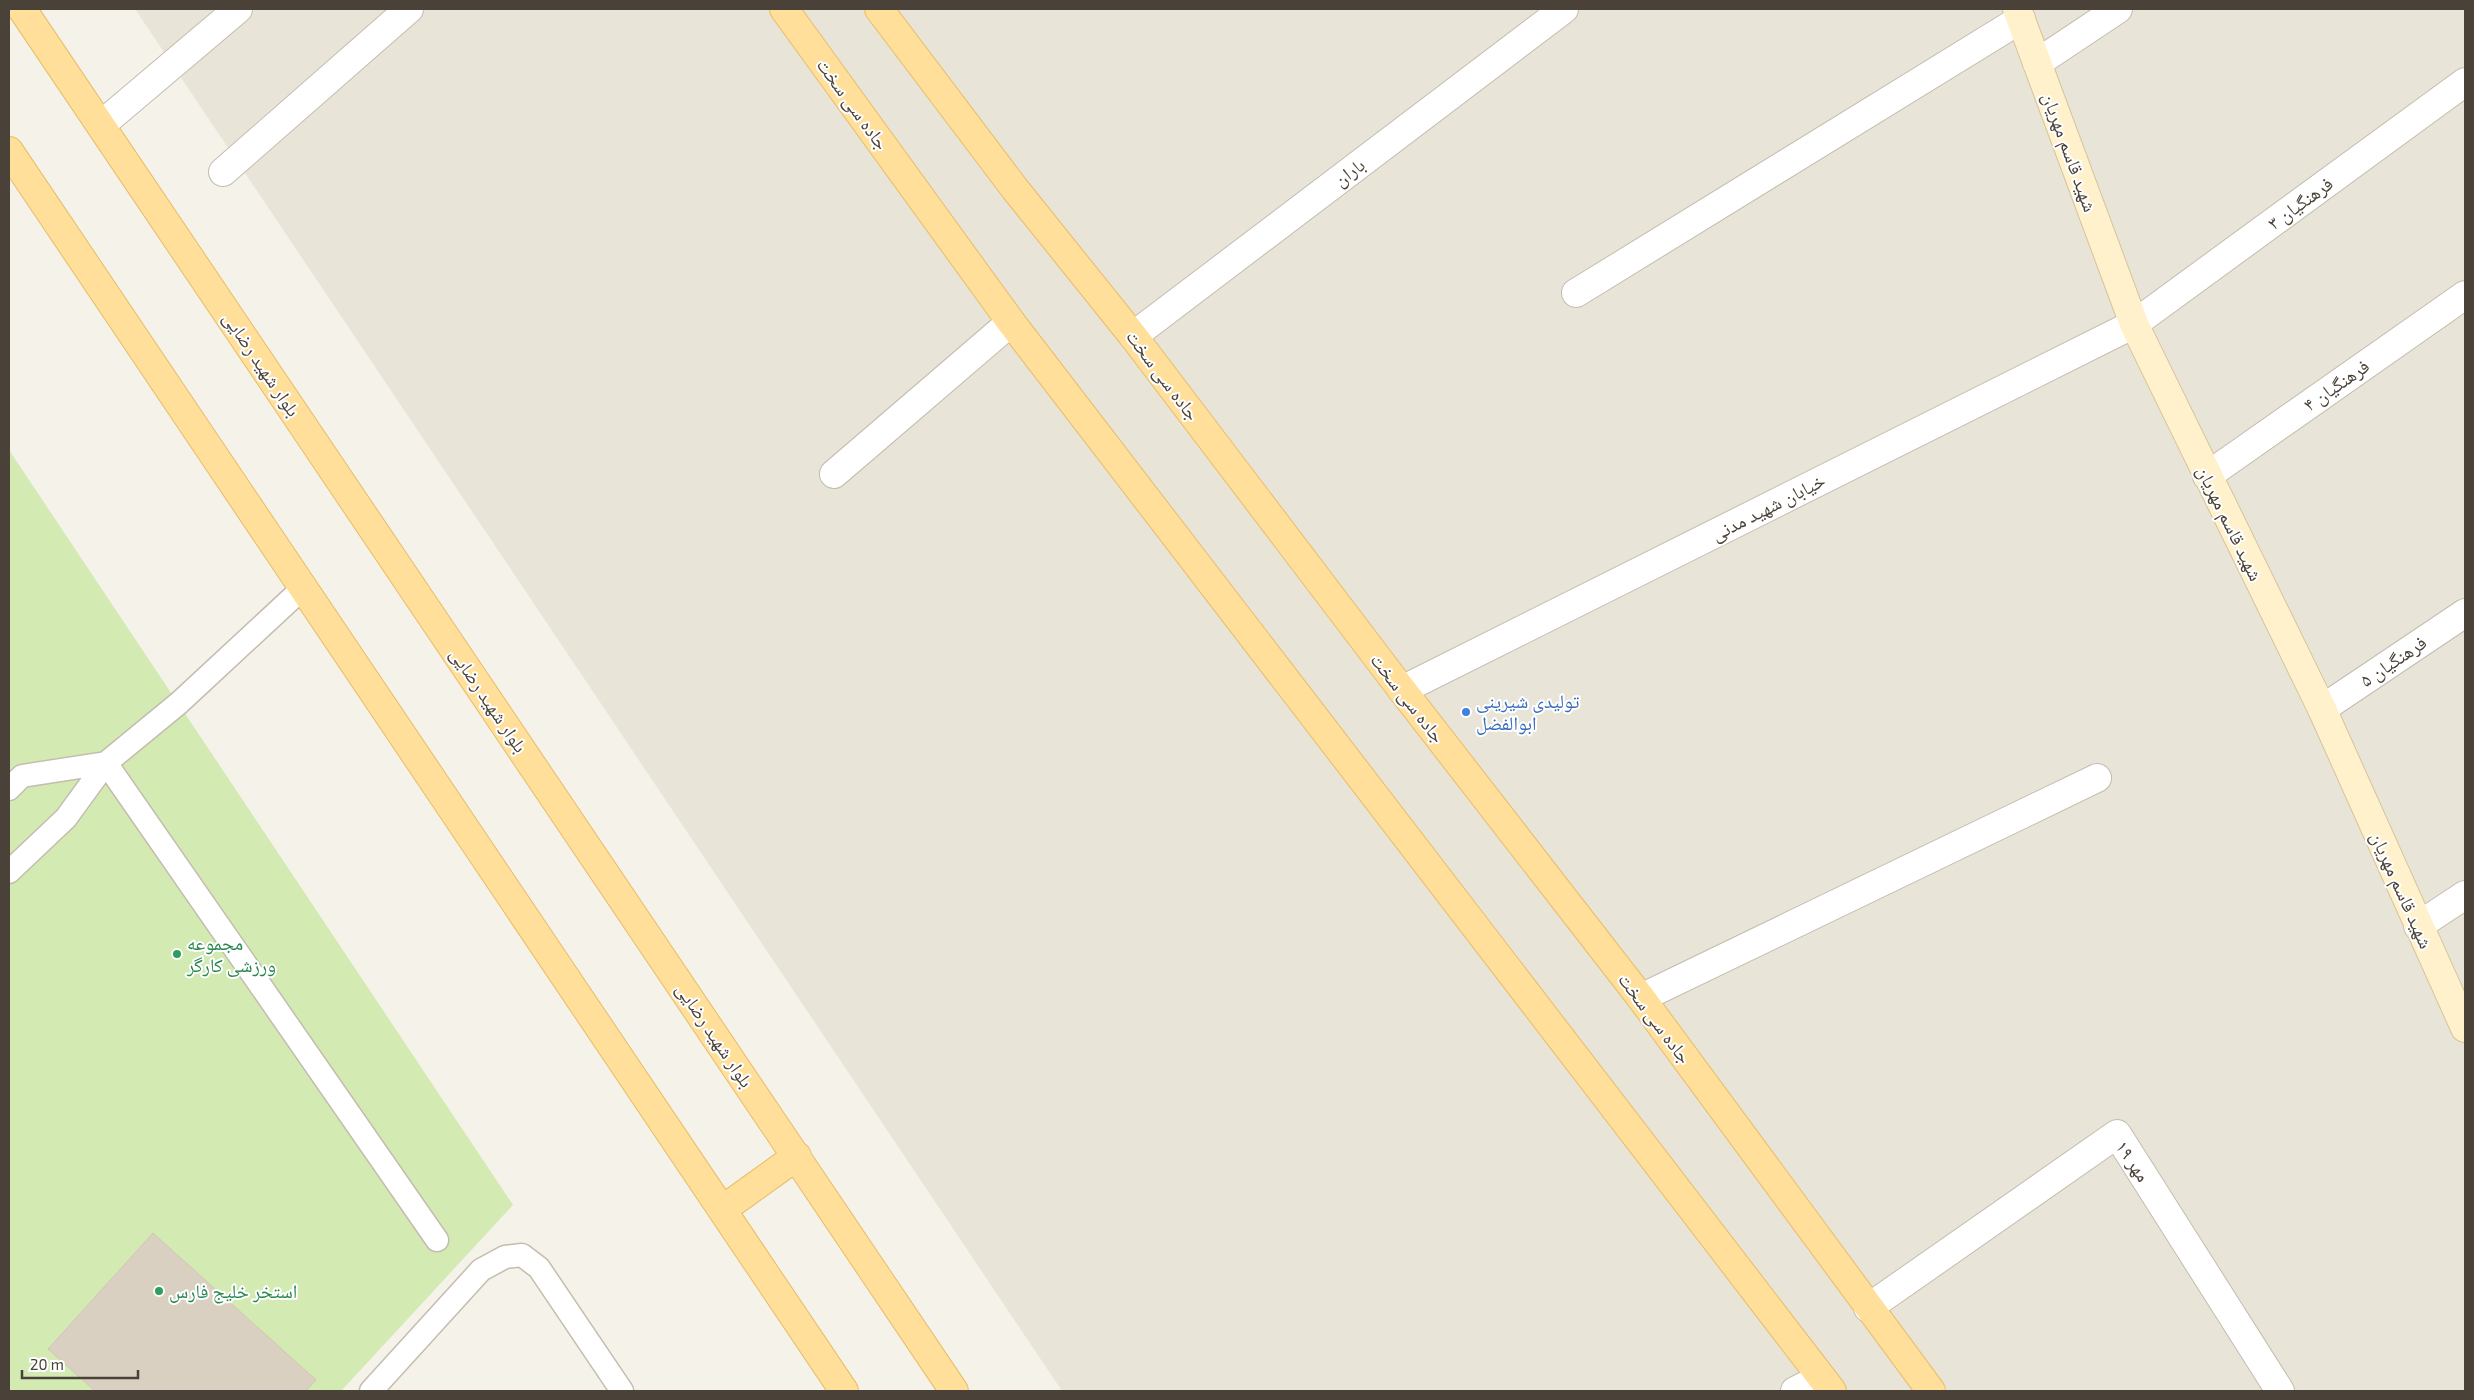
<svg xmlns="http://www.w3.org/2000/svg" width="2474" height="1400" viewBox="0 0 2474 1400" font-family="'Exo 2','Noto Naskh Arabic',sans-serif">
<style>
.residential{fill:#e9e4d8}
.green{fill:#d3eab3}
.building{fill:#dad0c2;stroke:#d2c5b2}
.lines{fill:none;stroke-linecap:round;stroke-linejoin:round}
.lane-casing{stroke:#c4bcaf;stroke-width:25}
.street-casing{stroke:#c4bcaf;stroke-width:30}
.secondary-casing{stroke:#d6c49a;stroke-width:30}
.primary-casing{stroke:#e7bd67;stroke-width:30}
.lane{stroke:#fff;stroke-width:22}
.street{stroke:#fff;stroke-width:28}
.secondary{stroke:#fff1cb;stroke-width:28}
.primary{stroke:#ffdf9a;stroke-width:28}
.shop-dot{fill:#3f7fe0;stroke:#fff;stroke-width:2}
.leisure-dot{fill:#2e9e5b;stroke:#fff;stroke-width:2}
.labels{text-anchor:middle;stroke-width:4;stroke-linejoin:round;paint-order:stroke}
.street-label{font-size:19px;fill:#4a4238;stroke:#fff}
.shop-label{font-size:19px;fill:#366cbe;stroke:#fff;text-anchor:start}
.leisure-label{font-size:19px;fill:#27864d;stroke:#fff;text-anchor:start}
</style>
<rect width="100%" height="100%" fill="#f5f2ea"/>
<path class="residential" d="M 135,9 L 2465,9 L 2465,1391 L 1062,1391 Z"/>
<path class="green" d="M 9,450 L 513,1205 L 341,1391 L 9,1391 Z"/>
<path class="building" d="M 153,1233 L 316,1380 L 306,1391 L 95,1391 L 48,1349 Z"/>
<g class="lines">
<g class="lane-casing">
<path id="lane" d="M 106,763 L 437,1240
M 9,789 L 22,776 L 106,763
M 9,872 L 66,818 L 106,763 L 179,703 L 304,587
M 371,1391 L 481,1270 L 505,1257 L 522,1255 L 539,1268 L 622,1391"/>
</g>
<g class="street-casing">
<path id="street" d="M 2037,63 L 2118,9
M 101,125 L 238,9
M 223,172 L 409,9
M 1576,293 L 2021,19
M 1133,336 L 1564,9
M 834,474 L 1011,322
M 2207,476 L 2465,295
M 1402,690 L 2134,324 L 2465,82
M 2322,709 L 2465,613
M 2418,926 L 2465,895
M 1641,998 L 2097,778
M 1868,1308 L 2117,1134 L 2280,1391
M 1795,1391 L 1821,1378"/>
</g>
<g class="secondary-casing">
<path id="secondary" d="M 2017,9 L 2134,324 L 2322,709 L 2465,1028"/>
</g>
<g class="primary-casing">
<path id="primary" d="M 22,9 L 954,1391
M 784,9 L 1011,322 L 1832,1391
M 879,9 L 1015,189 L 1133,336 L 1402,690 L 1641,998 L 1931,1391
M 9,151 L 844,1391
M 722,1210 L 797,1156"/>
</g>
<use href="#lane" class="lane"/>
<use href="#street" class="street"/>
<use href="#secondary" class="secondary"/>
<use href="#primary" class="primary"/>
</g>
<circle class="shop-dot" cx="1466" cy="712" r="5"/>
<g class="leisure-dot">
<circle cx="177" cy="954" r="5"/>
<circle cx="159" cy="1291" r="5"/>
</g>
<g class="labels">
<g class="street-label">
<text transform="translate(853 104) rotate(54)" y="7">جاده سی سخت</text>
<text transform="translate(2070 152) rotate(70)" y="7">شهید قاسم مهریان</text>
<text transform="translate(1349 172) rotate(-37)" y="7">باران</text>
<text transform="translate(2300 203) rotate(-36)" y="7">فرهنگیان ۳</text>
<text transform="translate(262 364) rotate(56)" y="7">بلوار شهید رضایی</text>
<text transform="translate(1163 375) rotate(53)" y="7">جاده سی سخت</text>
<text transform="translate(2336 385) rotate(-35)" y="7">فرهنگیان ۴</text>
<text transform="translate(1768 507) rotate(-27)" y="7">خیابان شهید مدنی</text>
<text transform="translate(2230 523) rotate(64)" y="7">شهید قاسم مهریان</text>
<text transform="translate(2393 661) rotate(-34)" y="7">فرهنگیان ۵</text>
<text transform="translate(1408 698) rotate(52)" y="7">جاده سی سخت</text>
<text transform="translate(489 700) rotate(56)" y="7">بلوار شهید رضایی</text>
<text transform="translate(2402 890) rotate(66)" y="7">شهید قاسم مهریان</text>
<text transform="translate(1655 1018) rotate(53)" y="7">جاده سی سخت</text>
<text transform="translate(715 1035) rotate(56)" y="7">بلوار شهید رضایی</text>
<text transform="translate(2133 1161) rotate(56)" y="7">مهر ۱۹</text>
</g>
<g class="shop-label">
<text x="1476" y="708">تولیدی شیرینی<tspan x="1476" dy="22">ابوالفضل</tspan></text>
</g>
<g class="leisure-label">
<text x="187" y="950">مجموعه<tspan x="187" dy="22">ورزشی کارگر</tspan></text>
<text x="169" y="1298">استخر خلیج فارس</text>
</g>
</g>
<rect width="2474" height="1400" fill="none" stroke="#4a4238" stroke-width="20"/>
<path d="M22 1370v8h116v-8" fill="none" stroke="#4a4238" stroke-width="2.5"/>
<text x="30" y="1370" font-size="15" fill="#4a4238" stroke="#ffffff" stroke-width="4" paint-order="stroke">20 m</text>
</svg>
